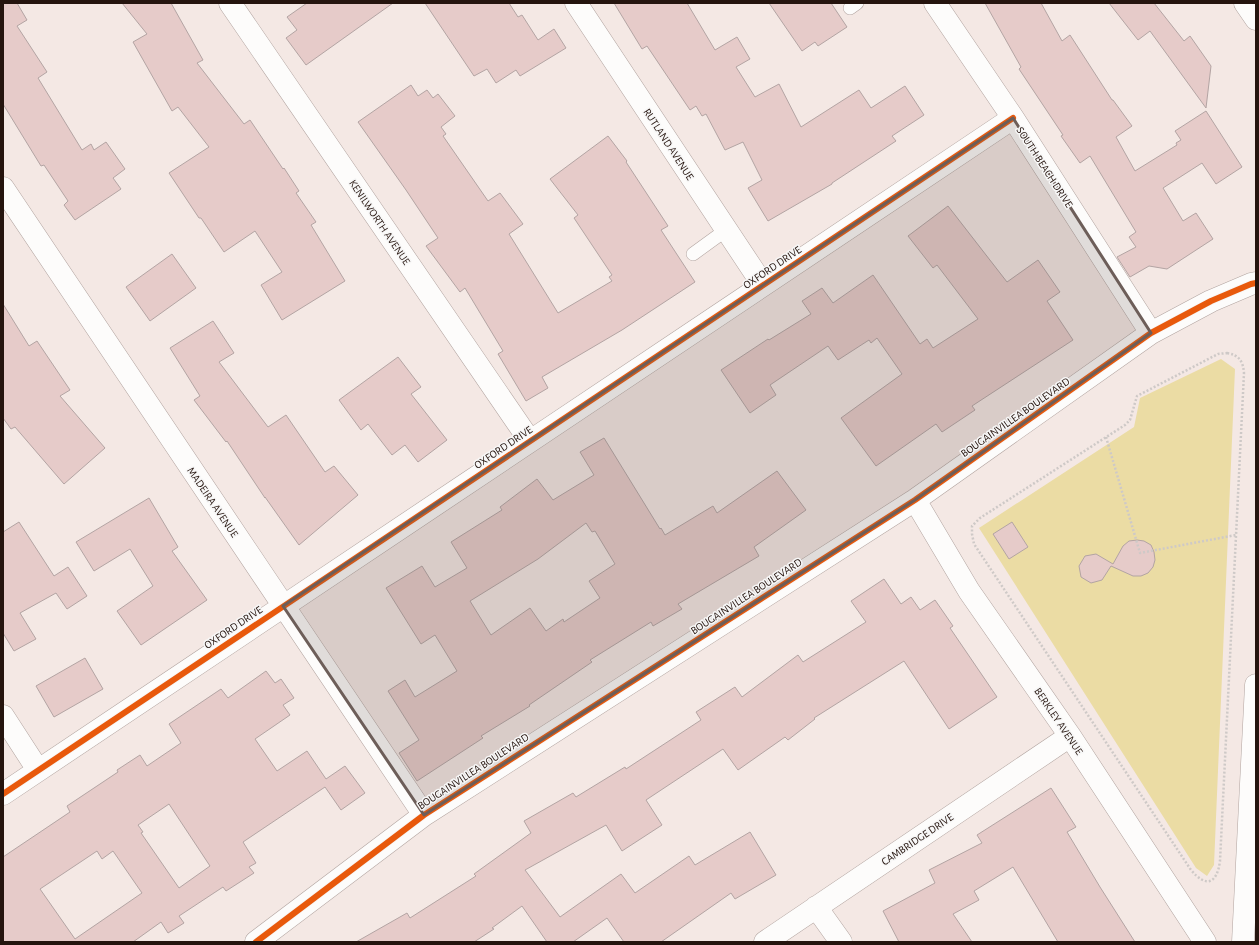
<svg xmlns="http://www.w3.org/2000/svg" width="1259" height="945" viewBox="0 0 1259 945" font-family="'Alegreya Sans',sans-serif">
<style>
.green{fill:#ebdca4}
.building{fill:#e6cbc9;stroke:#b3a4a3;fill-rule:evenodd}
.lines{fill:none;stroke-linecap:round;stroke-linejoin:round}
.service-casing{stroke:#b1a39f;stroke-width:14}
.minor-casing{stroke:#b1a39f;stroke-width:23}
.path{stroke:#cec9c7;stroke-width:2.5;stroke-dasharray:2 2;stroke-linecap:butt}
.service{stroke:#fdfcfb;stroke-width:13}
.minor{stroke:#fdfcfb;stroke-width:22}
.cycleway-casing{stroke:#f7f7f7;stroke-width:8}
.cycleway{stroke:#e8590c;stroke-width:6}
.marked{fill:#6d5e59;fill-opacity:0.2;stroke:#6d5e59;stroke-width:3;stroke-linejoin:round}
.labels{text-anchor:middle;stroke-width:3;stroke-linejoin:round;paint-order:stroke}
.street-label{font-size:11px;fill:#25140e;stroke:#f7f7f7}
</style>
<rect width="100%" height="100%" fill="#f4e8e4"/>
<path class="green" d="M 1221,359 L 1235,369 L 1214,865 L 1207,876 L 1196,868 L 979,528 L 1134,427 L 1140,398 Z"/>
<path class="building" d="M 3,3 L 17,3 L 27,20 L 17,26 L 47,72 L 38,78 L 82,150 L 91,144 L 94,150 L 106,142 L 125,169 L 113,178 L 121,189 L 75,220 L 64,205 L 68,201 L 44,165 L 41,166 L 3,104 Z
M 122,3 L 171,3 L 203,60 L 197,63 L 244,124 L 250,120 L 283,169 L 284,168 L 299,191 L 296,193 L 316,222 L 311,225 L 345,281 L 282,320 L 261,285 L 282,272 L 255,231 L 224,252 L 201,218 L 199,218 L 169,173 L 209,147 L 178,107 L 172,111 L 133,42 L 147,34 Z
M 307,3 L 393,3 L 306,65 L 286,38 L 297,30 L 287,17 Z
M 425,3 L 509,3 L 518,17 L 522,15 L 538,40 L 554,29 L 566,48 L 520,76 L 516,70 L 496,83 L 487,69 L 474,76 Z
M 614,3 L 687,3 L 715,50 L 737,37 L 750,59 L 736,67 L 755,97 L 779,84 L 801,127 L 859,90 L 871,108 L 905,86 L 924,115 L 892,136 L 896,141 L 832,183 L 832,184 L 768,221 L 748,188 L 762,180 L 743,142 L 725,150 L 706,114 L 702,116 L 696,106 L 690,110 L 647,46 L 642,49 Z
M 769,3 L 831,3 L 847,27 L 818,46 L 815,42 L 802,51 Z
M 985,3 L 1041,3 L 1062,41 L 1070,35 L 1112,100 L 1113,100 L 1132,126 L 1116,137 L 1135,171 L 1177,145 L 1176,143 L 1181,140 L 1175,131 L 1206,111 L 1242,167 L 1216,184 L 1202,163 L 1163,188 L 1183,221 L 1196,213 L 1213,239 L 1167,269 L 1149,266 L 1130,277 L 1117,257 L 1136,247 L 1129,237 L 1136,232 L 1090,156 L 1080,163 L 1061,136 L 1063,135 L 1019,69 L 1021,67 Z
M 1109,3 L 1154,3 L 1184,41 L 1190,36 L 1211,66 L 1206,108 L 1150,31 L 1138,40 Z
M 411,85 L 418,96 L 427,90 L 433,98 L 438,94 L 455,116 L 441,127 L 446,134 L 443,136 L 488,201 L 500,193 L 523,224 L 509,234 L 558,313 L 612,281 L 609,277 L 612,275 L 574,218 L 578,215 L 550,179 L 608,136 L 627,161 L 626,162 L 668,226 L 661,230 L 695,282 L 622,330 L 542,377 L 548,388 L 526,401 L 498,354 L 503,351 L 465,288 L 460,292 L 426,246 L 438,238 L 406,190 L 358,122 Z
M 948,206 L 1007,282 L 1038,260 L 1060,292 L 1047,301 L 1073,340 L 972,406 L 975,410 L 942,432 L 936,424 L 876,466 L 841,418 L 902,374 L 877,338 L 871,343 L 869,340 L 838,360 L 828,346 L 770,385 L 776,395 L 750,413 L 721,370 L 768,339 L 769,340 L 811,314 L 802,301 L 822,288 L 833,303 L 873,275 L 920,344 L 927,339 L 933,348 L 978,319 L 937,265 L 933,268 L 908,236 Z
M 172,254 L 196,288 L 150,321 L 126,287 Z
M 3,304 L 29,346 L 37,341 L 70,390 L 60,396 L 105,448 L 64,484 L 15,427 L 11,429 L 3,418 Z
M 213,321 L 234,353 L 219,362 L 268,427 L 286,415 L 325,472 L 334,466 L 358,495 L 299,545 L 265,497 L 265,498 L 227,441 L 226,442 L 194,400 L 200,396 L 170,348 Z
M 398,357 L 421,387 L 411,394 L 447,440 L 418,462 L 405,445 L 392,455 L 368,424 L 361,430 L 339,400 Z
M 604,438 L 660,529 L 661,528 L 665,535 L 713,506 L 717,513 L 777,471 L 806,510 L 754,547 L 759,556 L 678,604 L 682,609 L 653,626 L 651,622 L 590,660 L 592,662 L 529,705 L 530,706 L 481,736 L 483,738 L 417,781 L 399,753 L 419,740 L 388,691 L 405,680 L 415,697 L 457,671 L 435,635 L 421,644 L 386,588 L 422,566 L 435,587 L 467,568 L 451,542 L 502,510 L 500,507 L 537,479 L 553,500 L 594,475 L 580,452 ZM 586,523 L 592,532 L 595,531 L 615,564 L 589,581 L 600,598 L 564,622 L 563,619 L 546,631 L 530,608 L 491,635 L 470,601 L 538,559 Z
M 149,498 L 178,547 L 172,551 L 207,600 L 141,645 L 117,611 L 153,586 L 130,549 L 94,571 L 76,542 Z
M 19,522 L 54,576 L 68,567 L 87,596 L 67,609 L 56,593 L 20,613 L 36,639 L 14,651 L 3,633 L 3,532 Z
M 1012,522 L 1028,547 L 1009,559 L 993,534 Z
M 1137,540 L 1144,541 L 1151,545 L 1154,552 L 1155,560 L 1153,567 L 1148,573 L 1141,576 L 1133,576 L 1111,566 L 1102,580 L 1091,583 L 1081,577 L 1079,566 L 1085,556 L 1096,554 L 1113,564 L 1123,546 L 1129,541 Z
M 884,579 L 901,604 L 911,597 L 920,610 L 935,600 L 953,626 L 950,628 L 997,697 L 949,729 L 904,661 L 814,718 L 815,719 L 788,740 L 785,737 L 738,770 L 723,749 L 646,800 L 662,825 L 622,851 L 606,825 L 525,870 L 560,917 L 621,874 L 635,893 L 689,856 L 695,865 L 750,832 L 776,875 L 735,899 L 731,893 L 661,942 L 624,942 L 607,918 L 573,942 L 547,942 L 522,906 L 492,928 L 494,929 L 474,942 L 356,942 L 407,913 L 410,918 L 476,876 L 474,874 L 531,833 L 524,821 L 573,793 L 576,797 L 625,767 L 626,769 L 701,720 L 696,712 L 735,687 L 742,697 L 798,655 L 803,662 L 866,622 L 851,601 Z
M 85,658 L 103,689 L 54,717 L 36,686 Z
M 266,671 L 275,683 L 281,679 L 294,698 L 283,705 L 290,715 L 255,739 L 277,771 L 307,751 L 326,779 L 345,766 L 365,793 L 341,810 L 325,787 L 243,842 L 256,863 L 249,867 L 254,873 L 226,891 L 223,887 L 179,916 L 184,923 L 168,933 L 161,922 L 133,942 L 3,942 L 3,857 L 70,812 L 67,806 L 118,772 L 117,770 L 140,755 L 147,766 L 181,743 L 169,724 L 221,689 L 228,698 ZM 169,804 L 210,866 L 179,888 L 141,833 L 143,832 L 138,825 ZM 97,851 L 102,859 L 113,851 L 142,893 L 75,939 L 40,889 Z
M 1051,788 L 1076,827 L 1067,832 L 1100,887 L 1135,942 L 1058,942 L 1013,867 L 974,891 L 979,900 L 953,914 L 972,942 L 899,942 L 883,911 L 935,883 L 929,870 L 982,843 L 977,835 Z"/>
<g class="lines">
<g class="service-casing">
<path id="service" d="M 850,8 L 857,3
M 693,254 L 726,230"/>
</g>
<g class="minor-casing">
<path id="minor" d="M 230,3 L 530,441
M 576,3 L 763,285
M 935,3 L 1013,118 L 1151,333
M 1245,3 L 1256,19
M 3,188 L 424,815
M 915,500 L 969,591 L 1070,736 L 1205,942
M 3,716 L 38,770
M 3,794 L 1013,118
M 816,907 L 841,942
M 256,942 L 424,815 L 915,500 L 1151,333 L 1211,301 L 1251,284 L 1256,283
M 765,942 L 1070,736
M 1243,942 L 1256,685"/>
</g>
<path class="path" d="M 1227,353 C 1239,355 1243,361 1244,373 L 1220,861 C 1217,884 1206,888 1191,870 L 974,544 L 972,534 L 972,526 L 980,518 L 1125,425 L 1130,420 L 1137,396 L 1218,354 Z
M 1106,437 L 1140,553 L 1236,535"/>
<use href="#service" class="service"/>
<use href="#minor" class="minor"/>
<g class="cycleway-casing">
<path id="cycleway" d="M 3,794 L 1013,118
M 256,942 L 424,815 L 915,500 L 1151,333 L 1211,301 L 1251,284 L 1256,283"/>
</g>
<use href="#cycleway" class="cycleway"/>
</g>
<path class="marked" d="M 1013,118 L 1151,333 L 915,500 L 424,815 L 283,606 Z"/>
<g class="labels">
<g class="street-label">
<text transform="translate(669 144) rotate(57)" y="4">RUTLAND AVENUE</text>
<text transform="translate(1045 167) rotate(57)" y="4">SOUTH BEACH DRIVE</text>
<text transform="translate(380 222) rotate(56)" y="4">KENILWORTH AVENUE</text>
<text transform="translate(772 267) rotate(-34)" y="4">OXFORD DRIVE</text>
<text transform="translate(1015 417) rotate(-35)" y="4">BOUGAINVILLEA BOULEVARD</text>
<text transform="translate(503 447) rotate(-34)" y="4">OXFORD DRIVE</text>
<text transform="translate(213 502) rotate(56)" y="4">MADEIRA AVENUE</text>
<text transform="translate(746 596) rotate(-33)" y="4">BOUGAINVILLEA BOULEVARD</text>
<text transform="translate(233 627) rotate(-34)" y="4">OXFORD DRIVE</text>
<text transform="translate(1059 721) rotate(56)" y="4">BERKLEY AVENUE</text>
<text transform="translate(473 771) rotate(-33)" y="4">BOUGAINVILLEA BOULEVARD</text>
<text transform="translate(917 839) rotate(-34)" y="4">CAMBRIDGE DRIVE</text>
</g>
</g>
<rect width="1259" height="945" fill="none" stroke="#25140e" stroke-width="8"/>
</svg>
